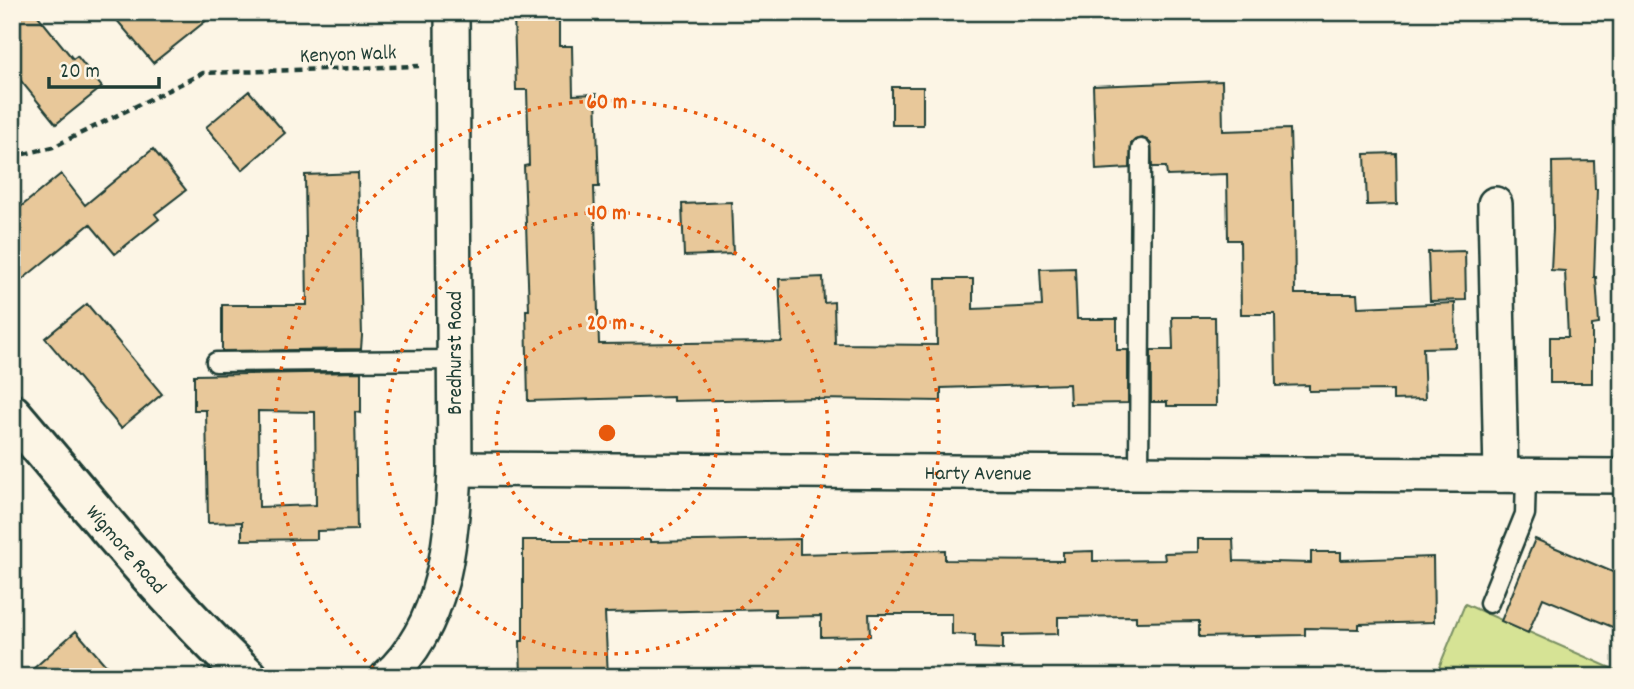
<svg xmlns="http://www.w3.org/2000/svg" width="1634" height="689" viewBox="0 0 1634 689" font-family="Dekko,sans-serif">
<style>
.green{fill:#d6e395;stroke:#7a9064;stroke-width:2}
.building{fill:#e8c89a;stroke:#1f3d34;stroke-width:2;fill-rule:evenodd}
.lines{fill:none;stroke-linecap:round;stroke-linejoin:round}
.service-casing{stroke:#1f3d34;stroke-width:23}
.minor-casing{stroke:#1f3d34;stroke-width:38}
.tertiary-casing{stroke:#1f3d34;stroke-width:44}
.path{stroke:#1f3d34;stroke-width:4.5;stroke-dasharray:7 5;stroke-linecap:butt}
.service{stroke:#fcf5e5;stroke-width:18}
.minor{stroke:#fcf5e5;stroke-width:33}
.tertiary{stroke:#fcf5e5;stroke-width:38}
.ring{fill:none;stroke:#e8590c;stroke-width:3.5;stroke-dasharray:3.5 7}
.labels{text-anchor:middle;stroke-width:5;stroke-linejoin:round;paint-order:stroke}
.street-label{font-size:21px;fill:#1f3d34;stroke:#fcf5e5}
.centre{fill:#e8590c;stroke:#fcf5e5;stroke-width:3.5}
.ring-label{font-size:21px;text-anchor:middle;font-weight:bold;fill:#e8590c;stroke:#fcf5e5;stroke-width:5;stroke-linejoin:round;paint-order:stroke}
</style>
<rect width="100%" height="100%" fill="#fcf5e5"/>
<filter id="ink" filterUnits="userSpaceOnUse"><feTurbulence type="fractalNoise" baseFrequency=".0143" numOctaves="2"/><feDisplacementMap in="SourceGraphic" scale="14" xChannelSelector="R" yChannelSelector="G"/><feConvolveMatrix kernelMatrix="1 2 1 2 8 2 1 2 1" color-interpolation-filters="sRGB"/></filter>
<g filter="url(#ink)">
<path class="green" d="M 1465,604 L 1622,673 L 1622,677 L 1435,677 Z"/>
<path class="building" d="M 12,12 L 35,12 L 73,59 L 77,56 L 102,87 L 56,124 L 12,70 Z
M 110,12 L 217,12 L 153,63 Z
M 514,12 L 559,12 L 559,46 L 572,46 L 573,95 L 596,94 L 599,187 L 594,187 L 599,344 L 782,342 L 779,279 L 823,277 L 824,303 L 834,302 L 835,344 L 937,345 L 936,279 L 973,279 L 973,309 L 1042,306 L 1040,269 L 1075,268 L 1077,319 L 1117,319 L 1117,350 L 1128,350 L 1128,403 L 1070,404 L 1069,384 L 941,388 L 941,401 L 818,399 L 818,398 L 673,401 L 673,397 L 528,401 L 526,310 L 529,310 L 524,166 L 529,165 L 527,90 L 516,90 Z
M 1222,81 L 1223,131 L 1290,129 L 1292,200 L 1294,200 L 1295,294 L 1357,294 L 1358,307 L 1455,303 L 1456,347 L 1423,348 L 1425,399 L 1393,400 L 1393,390 L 1309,391 L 1309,385 L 1276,386 L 1275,314 L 1241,314 L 1240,240 L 1228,240 L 1227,174 L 1167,176 L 1166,167 L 1152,167 L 1151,144 L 1147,140 L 1142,138 L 1135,140 L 1131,144 L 1130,168 L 1096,170 L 1093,86 Z
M 892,87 L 923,87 L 923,125 L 892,125 Z
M 249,91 L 285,133 L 242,170 L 206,127 Z
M 153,149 L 186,190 L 155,214 L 159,219 L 115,254 L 90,224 L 12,288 L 12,214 L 61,174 L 85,205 Z
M 1396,153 L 1397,204 L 1367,205 L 1365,154 Z
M 1594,161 L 1595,189 L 1597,189 L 1594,277 L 1596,277 L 1599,324 L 1592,325 L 1592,383 L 1550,383 L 1550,337 L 1568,337 L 1565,271 L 1551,270 L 1553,229 L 1552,162 Z
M 358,173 L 362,336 L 361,349 L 222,351 L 222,305 L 307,305 L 305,175 Z
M 731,202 L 733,254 L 684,256 L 682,204 Z
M 1465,251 L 1466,300 L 1430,301 L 1428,252 Z
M 87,304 L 162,394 L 121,428 L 45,338 Z
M 1172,317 L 1215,317 L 1216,406 L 1167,406 L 1167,402 L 1151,402 L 1151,350 L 1173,350 Z
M 361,372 L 361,413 L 355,412 L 357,530 L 317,531 L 317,539 L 242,540 L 242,522 L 208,523 L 206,410 L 194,410 L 194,375 ZM 258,411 L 315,412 L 316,505 L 259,507 Z
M 800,539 L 800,554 L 945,550 L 945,560 L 1063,561 L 1063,552 L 1093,551 L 1093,561 L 1165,560 L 1164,553 L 1198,552 L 1198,539 L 1233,539 L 1234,561 L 1311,563 L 1311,552 L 1341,552 L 1341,560 L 1433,557 L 1434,622 L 1359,624 L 1359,629 L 1305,628 L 1305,635 L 1199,637 L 1199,621 L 1136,622 L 1136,616 L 1058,617 L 1058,634 L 1003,635 L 1003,649 L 975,648 L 975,635 L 952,634 L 952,614 L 869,614 L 870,636 L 821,637 L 821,616 L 775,617 L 775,609 L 605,613 L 608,677 L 521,677 L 520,641 L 523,641 L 523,540 L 650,540 L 650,542 Z
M 1535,539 L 1622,576 L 1622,631 L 1543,598 L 1528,633 L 1501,621 Z
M 76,631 L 116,677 L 24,677 Z"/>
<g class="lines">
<g class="service-casing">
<path id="service" d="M 216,362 L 455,360
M 1139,473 L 1141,149
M 1489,603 L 1525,514 L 1526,476"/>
</g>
<g class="minor-casing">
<g id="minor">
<path d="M 1495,204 L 1501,475"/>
<path id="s1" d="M 455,469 L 1622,476"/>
<path d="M 387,677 C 445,625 452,541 455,469 L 452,12"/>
</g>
</g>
<g class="tertiary-casing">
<g id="tertiary">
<path id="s2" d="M 12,414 C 89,504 162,596 248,677"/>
</g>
</g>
<path class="path" d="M 12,157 L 53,147 L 203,73 L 419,66"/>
<use href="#service" class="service"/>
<use href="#minor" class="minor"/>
<use href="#tertiary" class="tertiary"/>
</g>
</g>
<g class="ring">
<circle cx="607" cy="433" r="111"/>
<circle cx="607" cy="433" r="221"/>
<path d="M381 676A332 332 0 1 1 833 676"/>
</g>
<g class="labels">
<g class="street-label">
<text transform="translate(348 53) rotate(-2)" y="7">Kenyon Walk</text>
<text transform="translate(454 353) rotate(-90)" y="7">Bredhurst Road</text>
<text dy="7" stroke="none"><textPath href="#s1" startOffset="523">Harty Avenue</textPath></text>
<text dy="7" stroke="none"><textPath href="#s2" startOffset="177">Wigmore Road</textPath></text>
</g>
</g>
<circle cx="607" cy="433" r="10" class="centre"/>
<g class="ring-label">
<text x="607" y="108">60 m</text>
<text x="607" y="219">40 m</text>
<text x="607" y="329">20 m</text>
</g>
<rect width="1634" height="689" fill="none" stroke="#fcf5e5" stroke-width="42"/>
<rect x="21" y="21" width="1592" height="647" fill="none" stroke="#1f3d34" stroke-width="2.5" filter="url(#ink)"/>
<path d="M49 77v10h110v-10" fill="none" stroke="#1f3d34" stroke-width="3.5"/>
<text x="60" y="77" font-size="21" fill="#1f3d34" stroke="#fcf5e5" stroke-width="5" paint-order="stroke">20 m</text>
</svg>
